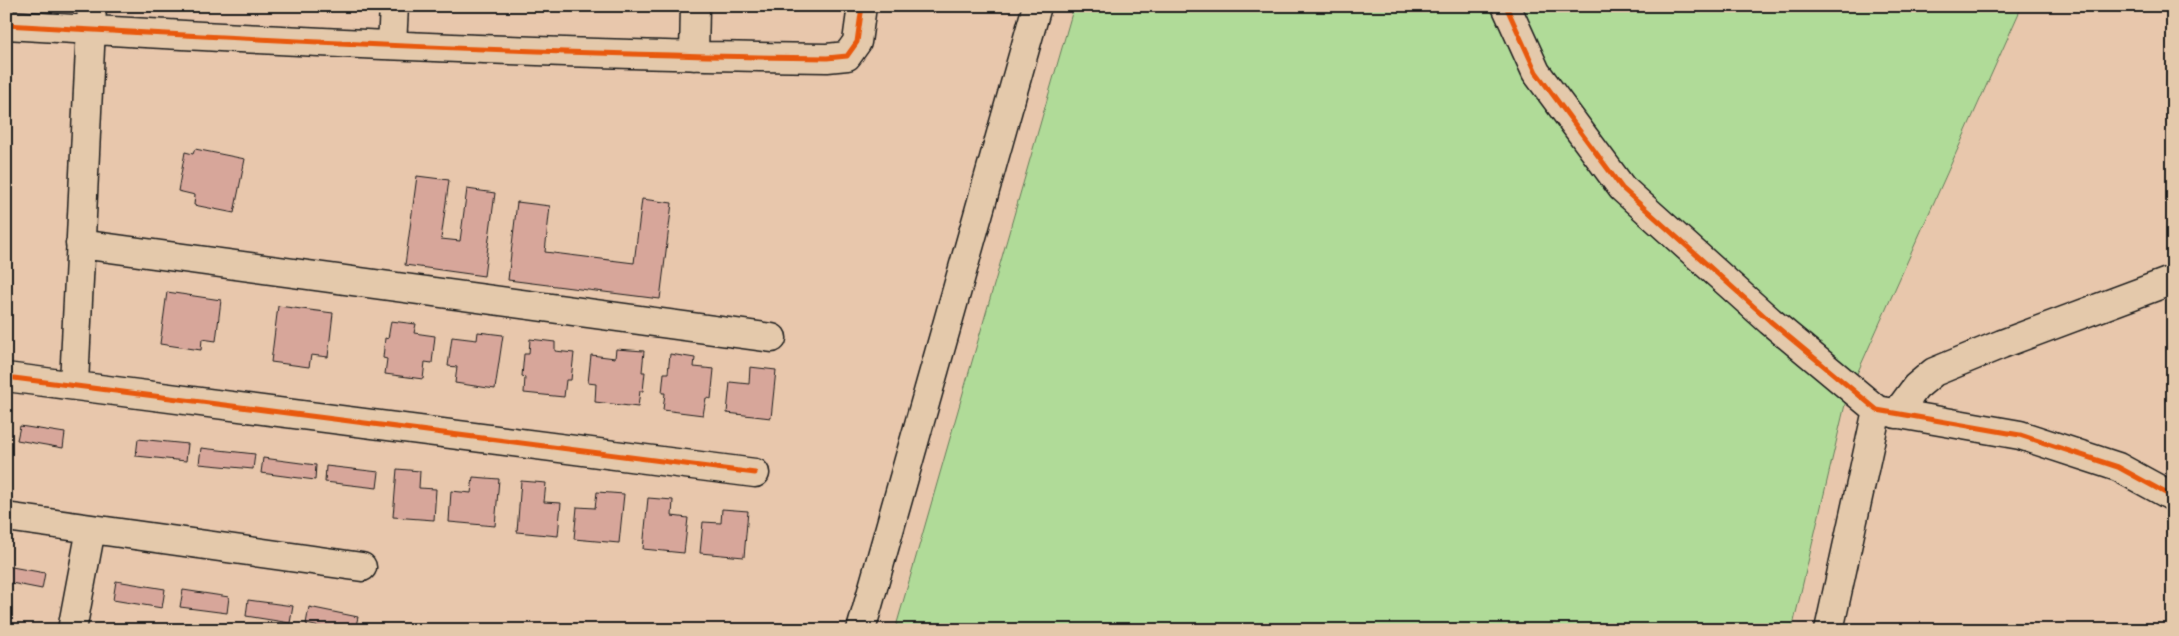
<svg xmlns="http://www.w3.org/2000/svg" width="2179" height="636" viewBox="0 0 2179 636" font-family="Delius,sans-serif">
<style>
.green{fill:#b0db98;stroke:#667c5a}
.building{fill:#d7a69a;stroke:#1c1c1c}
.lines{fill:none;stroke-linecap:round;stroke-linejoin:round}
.minor-casing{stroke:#1c1c1c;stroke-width:31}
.minor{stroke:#e4c9ab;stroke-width:28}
.cycleway-casing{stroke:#e4c9ab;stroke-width:8}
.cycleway{stroke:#e8590c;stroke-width:5}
</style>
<rect width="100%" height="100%" fill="#e8c7ac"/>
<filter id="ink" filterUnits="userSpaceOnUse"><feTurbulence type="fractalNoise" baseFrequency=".02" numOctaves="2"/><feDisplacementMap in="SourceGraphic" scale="10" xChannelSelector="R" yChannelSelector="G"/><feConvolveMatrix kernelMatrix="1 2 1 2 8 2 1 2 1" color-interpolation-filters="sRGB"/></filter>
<g filter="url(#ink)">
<path class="green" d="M 1074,6 L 2022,6 L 1847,396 L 1792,630 L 895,630 Z"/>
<path class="building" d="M 195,149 L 245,159 L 234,213 L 194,205 L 195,195 L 178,191 L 185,152 L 193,154 Z
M 417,176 L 449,180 L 441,239 L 460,241 L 467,189 L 495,193 L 484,276 L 405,265 Z
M 642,199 L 672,203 L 660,299 L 508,280 L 517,202 L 550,206 L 545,252 L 634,263 Z
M 167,292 L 221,300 L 216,341 L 202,339 L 201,350 L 160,344 Z
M 278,306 L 333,313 L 328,357 L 311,355 L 309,367 L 271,362 Z
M 391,321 L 416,324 L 414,333 L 435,336 L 432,363 L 425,362 L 423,379 L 385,374 L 387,359 L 383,358 L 385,338 L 388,339 Z
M 478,332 L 503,335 L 495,389 L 455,383 L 457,367 L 448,366 L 452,337 L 477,340 Z
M 530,339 L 555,342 L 555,351 L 574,353 L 571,380 L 566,380 L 564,397 L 524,393 L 525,377 L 522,376 L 524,354 L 529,354 Z
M 616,349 L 644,351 L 642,372 L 645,372 L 643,391 L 640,391 L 638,407 L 595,402 L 596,384 L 588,383 L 591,355 L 615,358 Z
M 670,354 L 695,358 L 694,367 L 714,369 L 711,399 L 706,398 L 703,415 L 663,410 L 665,393 L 662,393 L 664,373 L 668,373 Z
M 750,367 L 776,370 L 771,418 L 727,413 L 730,382 L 749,384 Z
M 20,426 L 65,433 L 63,448 L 17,440 Z
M 138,439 L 188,444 L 186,461 L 136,456 Z
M 201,448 L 255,454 L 253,469 L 199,464 Z
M 263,458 L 316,465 L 315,480 L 261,473 Z
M 326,466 L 379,472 L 377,488 L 325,482 Z
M 397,469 L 420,471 L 419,488 L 436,489 L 434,520 L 393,517 Z
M 473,477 L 499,479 L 495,526 L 449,522 L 451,491 L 471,493 Z
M 521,481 L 546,483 L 544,502 L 561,503 L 558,536 L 517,532 Z
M 597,492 L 624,494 L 619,543 L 574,539 L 577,507 L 595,508 Z
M 648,498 L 673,500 L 672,516 L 688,518 L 684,553 L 643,549 Z
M 722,509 L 748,511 L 744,557 L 700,553 L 703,522 L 721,523 Z
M 6,566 L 45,573 L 42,589 L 6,582 Z
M 116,581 L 165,589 L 162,608 L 113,600 Z
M 183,590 L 229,597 L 227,613 L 180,607 Z
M 248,600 L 293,606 L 290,623 L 246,616 Z
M 309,607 L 358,617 L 355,630 L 335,630 L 306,624 Z"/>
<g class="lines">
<g class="minor-casing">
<path id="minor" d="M 1506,6 L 1536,72 L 1622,188 L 1770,321 L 1877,410 L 2020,435 L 2118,467 L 2173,497
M 6,25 C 279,41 553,55 827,58 L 847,56 L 857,42 L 862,6
M 392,45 L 394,6
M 694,56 L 695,6
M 80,244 L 772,338
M 6,377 L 755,473
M 74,384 L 92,6
M 1896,414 L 1916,387 L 1934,372 L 2002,344 L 2173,280
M 6,517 L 362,567
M 72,630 L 91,529
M 861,630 L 1037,6
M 1829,630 L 1877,410"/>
</g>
<use href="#minor" class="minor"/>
<g class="cycleway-casing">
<path id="cycleway" d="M 1506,6 L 1536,72 L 1622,188 L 1770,321 L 1877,410 L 2020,435 L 2118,467 L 2173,497
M 6,25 C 279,41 553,55 827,58 L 847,56 L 857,42 L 862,6
M 6,377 L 755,473"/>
</g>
<use href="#cycleway" class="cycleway"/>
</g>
</g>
<rect width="2179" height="636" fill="none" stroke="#e4c9ab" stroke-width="25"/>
<rect x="12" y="12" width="2154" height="611" fill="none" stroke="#1c1c1c" stroke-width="2" filter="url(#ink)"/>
</svg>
